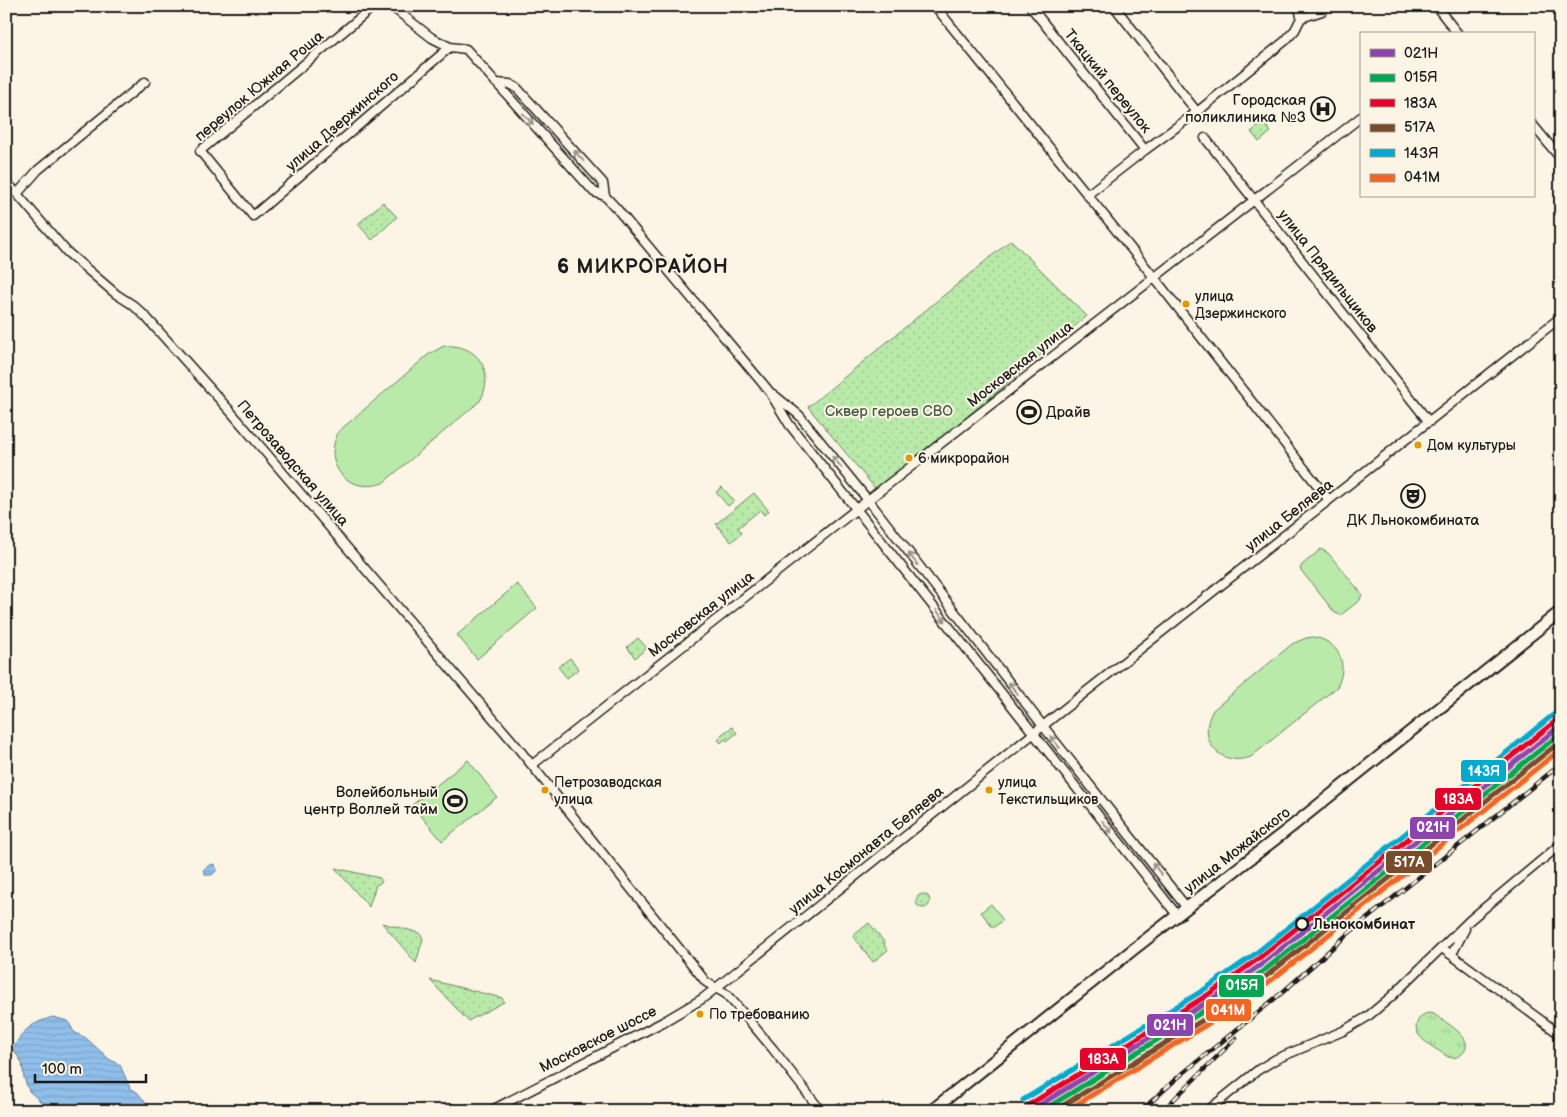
<svg xmlns="http://www.w3.org/2000/svg" width="1567" height="1117" viewBox="0 0 1567 1117" font-family="'Balsamiq Sans',sans-serif">
<style>
.grass{fill:url(#grass-tufts);stroke:#6a8362}
.park{fill:url(#park-dots);stroke:#6a8362}
.garden{fill:#b9eaa9;stroke:#6a8362}
.water{fill:url(#water-rules);stroke:#627e98}
.lines{fill:none;stroke-linecap:round;stroke-linejoin:round}
.minor-casing{stroke:#1c1c1c;stroke-width:11}
.major-casing{stroke:#1c1c1c;stroke-width:14}
.minor{stroke:#fcf5e5;stroke-width:8}
.major{stroke:#fcf5e5;stroke-width:10}
.rail-casing{stroke:#1c1c1c;stroke-width:4.5}
.rail{stroke:#fcf5e5;stroke-width:2.5;stroke-dasharray:8;stroke-linecap:butt}
.rail-1-casing{stroke:#fcf5e5;stroke-width:9}
.rail-2-casing{stroke:#fcf5e5;stroke-width:9}
.rail-3-casing{stroke:#fcf5e5;stroke-width:9}
.rail-4-casing{stroke:#fcf5e5;stroke-width:9}
.rail-5-casing{stroke:#fcf5e5;stroke-width:9}
.rail-6-casing{stroke:#fcf5e5;stroke-width:9}
.rail-1{stroke:#8e44ad;stroke-width:5}
.rail-2{stroke:#00a651;stroke-width:5}
.rail-3{stroke:#e4002b;stroke-width:5}
.rail-4{stroke:#7a4b2a;stroke-width:5}
.rail-5{stroke:#00a9ce;stroke-width:5}
.rail-6{stroke:#f26522;stroke-width:5}
.oneway{stroke:#97938b}
.bus-dot{fill:#e19803;stroke:#fcf5e5;stroke-width:2}
.stop-dot{fill:#fcf5e5;stroke:#1c1c1c;stroke-width:2.5}
.labels{text-anchor:middle;stroke-width:4;stroke-linejoin:round;paint-order:stroke}
.bus-label{font-size:14px;fill:#1c1c1c;stroke:#fcf5e5;text-anchor:start}
.street-label{font-size:15px;fill:#1c1c1c;stroke:#fcf5e5}
.poi-label{font-size:15px;fill:#1c1c1c;stroke:#fcf5e5;text-anchor:end}
.park-label{font-size:15px;fill:#4b5a46;stroke:#fcf5e5}
.stop-label{font-size:15px;font-weight:bold;fill:#1c1c1c;stroke:#fcf5e5;text-anchor:start}
.district-label{font-size:20px;font-weight:bold;letter-spacing:1px;fill:#1c1c1c;stroke:#fcf5e5}
.line-badge{stroke:#fcf5e5;stroke-width:2}
.badge-label{font-size:14px;text-anchor:middle;font-weight:bold;fill:#fff}
</style>
<defs>
<pattern id="grass-tufts" width="24" height="20" patternUnits="userSpaceOnUse" patternTransform="scale(1.25)"><rect width="24" height="20" fill="#b9eaa9"/><path d="M3 7l-1-3M5 7V3M7 7l1-3M15 17l-1-3M17 17v-4M19 17l1-3" fill="none" stroke="#9ec891"/></pattern>
<pattern id="park-dots" width="8" height="8" patternUnits="userSpaceOnUse" patternTransform="scale(1.25)"><rect width="8" height="8" fill="#b9eaa9"/><path d="M2 2h.1M6 6h.1" fill="none" stroke="#9ec891" stroke-width="1.8" stroke-linecap="round"/></pattern>
<pattern id="water-rules" width="6" height="5" patternUnits="userSpaceOnUse" patternTransform="scale(1.25)"><rect width="6" height="5" fill="#90bfeb"/><path d="M0 2.5h6" fill="none" stroke="#7ca4c9"/></pattern>
</defs>
<rect width="100%" height="100%" fill="#fcf5e5"/>
<filter id="ink" filterUnits="userSpaceOnUse"><feTurbulence type="fractalNoise" baseFrequency=".02" numOctaves="2"/><feDisplacementMap in="SourceGraphic" scale="10" xChannelSelector="R" yChannelSelector="G"/><feConvolveMatrix kernelMatrix="1 2 1 2 8 2 1 2 1" color-interpolation-filters="sRGB"/></filter>
<g filter="url(#ink)">
<path class="grass" d="M 1429,1013 L 1434,1014 C 1444,1022 1477,1038 1463,1053 C 1458,1058 1454,1058 1448,1057 C 1438,1049 1411,1038 1417,1023 C 1419,1017 1423,1014 1429,1013 Z"/>
<path class="park" d="M 1263,122 L 1271,132 L 1259,142 L 1251,132 Z
M 383,202 L 397,217 L 372,240 L 358,224 Z
M 1011,240 L 1087,316 L 878,492 L 808,407 Z
M 754,493 L 769,511 L 764,515 L 760,510 L 738,528 L 742,533 L 731,542 L 716,524 Z
M 638,638 L 647,648 L 635,658 L 627,647 Z
M 570,658 L 579,669 L 567,678 L 558,667 Z
M 732,727 L 737,733 L 727,741 L 725,739 L 721,743 L 718,740 L 722,736 L 721,735 Z
M 335,868 L 380,878 L 382,882 L 376,885 L 369,907 Z
M916 901a7 7 0 1 1 14 0a7 7 0 1 1-14 0Z
M 382,923 L 420,933 L 423,939 L 416,963 Z
M 869,923 L 885,943 L 884,945 L 888,950 L 873,962 L 853,936 Z
M 430,980 L 502,998 L 504,1002 L 468,1021 Z"/>
<path class="garden" d="M 444,346 C 478,343 496,372 480,401 L 383,483 C 347,495 321,464 339,431 L 429,354 Z
M 722,487 L 734,501 L 728,506 L 716,492 Z
M 1321,549 L 1328,553 L 1362,594 L 1360,600 L 1341,615 L 1335,613 L 1300,569 L 1302,565 Z
M 517,584 L 537,608 L 477,659 L 457,635 Z
M 1313,637 C 1339,641 1349,664 1337,687 L 1251,757 C 1219,768 1196,739 1213,710 L 1292,644 L 1306,638 Z
M 468,760 L 497,797 L 442,841 L 412,805 Z
M 991,904 L 1003,920 L 993,928 L 981,912 Z"/>
<path class="water" d="M 211,864 L 215,865 L 217,870 L 212,875 L 206,875 L 203,870 Z
M 53,1017 L 68,1021 L 74,1032 L 86,1038 L 109,1059 L 120,1065 L 130,1088 L 137,1092 L 153,1111 L 48,1111 L 48,1108 L 29,1091 L 24,1078 L 22,1063 L 13,1049 C 23,1029 32,1023 53,1017 Z"/>
<g class="lines">
<g class="minor-casing">
<path id="minor" d="M 374,6 L 200,151 L 253,216 L 450,47
M 391,6 L 432,38 L 450,47 L 466,49 L 594,192 L 605,196 L 617,209 L 769,391 L 789,424 L 1177,915
M 935,6 L 1149,271 L 1329,500
M 1030,6 L 1145,150
M 1114,6 L 1197,112
M 1296,6 L 1300,11 L 1301,18
M 1436,6 L 1458,34
M 496,83 L 510,84 L 517,88 L 603,183 L 605,196
M 1533,125 L 1561,159
M 1205,138 L 1429,422
M 6,181 L 67,252 L 116,294 L 133,305 L 146,317 L 231,412 L 514,743 L 706,982 L 726,994 L 736,1005 L 773,1049 L 821,1111
M 17,194 L 38,170 L 145,82
M 1087,195 L 1145,150 L 1197,112 L 1285,41 L 1295,30 L 1301,18 L 1322,11
M 773,394 L 799,415 L 876,510 L 1043,726 L 1187,908
M 532,765 L 868,500 L 1361,117
M 1442,948 L 1561,1035
M 1452,954 L 1465,929
M 490,1111 L 663,1022 L 702,999 L 716,988 L 1054,717 L 1561,317
M 1207,1111 L 1258,1070 L 1276,1059 L 1343,1031 L 1367,1017 L 1391,997 L 1470,920 L 1561,844"/>
</g>
<g class="major-casing">
<path id="major" d="M 931,1111 L 1135,948 L 1291,827 L 1561,611"/>
</g>
<use href="#minor" class="minor"/>
<use href="#major" class="major"/>
<g class="rail-casing">
<path id="rail" d="M 1191,1022 L 1262,964
M 1141,1111 L 1176,1079 L 1284,991 L 1349,933 L 1561,764
M 1162,1111 L 1236,1038"/>
</g>
<use href="#rail" class="rail"/>
<g class="rail-1-casing">
<path id="rail-1" d="M 1030,1111 L 1209,1001 L 1262,964 L 1561,725"/>
</g>
<g class="rail-2-casing">
<path id="rail-2" d="M 1042,1111 L 1212,1006 L 1266,969 L 1561,733"/>
</g>
<g class="rail-3-casing">
<path id="rail-3" d="M 1027,1106 L 1206,996 L 1258,959 L 1557,720"/>
</g>
<g class="rail-4-casing">
<path id="rail-4" d="M 1054,1111 L 1216,1012 L 1269,974 L 1561,741"/>
</g>
<g class="rail-5-casing">
<path id="rail-5" d="M 1023,1100 L 1202,991 L 1255,954 L 1553,715"/>
</g>
<g class="rail-6-casing">
<path id="rail-6" d="M 1066,1111 L 1219,1017 L 1273,979 L 1561,749"/>
</g>
<use href="#rail-1" class="rail-1"/>
<use href="#rail-2" class="rail-2"/>
<use href="#rail-3" class="rail-3"/>
<use href="#rail-4" class="rail-4"/>
<use href="#rail-5" class="rail-5"/>
<use href="#rail-6" class="rail-6"/>
</g>
<defs><path id="oneway-shaft" d="M-6 0H5M1.5-3L5.5 0L1.5 3" fill="none" stroke-width="1.6" stroke-linecap="round" stroke-linejoin="round" transform="scale(1.25)"/></defs>
<g class="oneway">
<use href="#oneway-shaft" transform="translate(528 119) rotate(48)"/>
<use href="#oneway-shaft" transform="translate(579 156) rotate(-132)"/>
<use href="#oneway-shaft" transform="translate(837 462) rotate(-129)"/>
<use href="#oneway-shaft" transform="translate(913 559) rotate(-128)"/>
<use href="#oneway-shaft" transform="translate(941 616) rotate(52)"/>
<use href="#oneway-shaft" transform="translate(1013 688) rotate(-128)"/>
<use href="#oneway-shaft" transform="translate(1055 742) rotate(-129)"/>
<use href="#oneway-shaft" transform="translate(1107 827) rotate(52)"/>
<use href="#oneway-shaft" transform="translate(1157 869) rotate(-129)"/>
</g>
</g>
<defs>
<g id="hospital-ring" transform="scale(1.25)"><circle r="9.5" fill="#fcf5e5" stroke="#1c1c1c" stroke-width="1.5"/><path d="M-5-5h3v3.5h4V-5h3V5h-3V1.5h-4V5h-3Z" fill="#1c1c1c"/></g>
<g id="stadium-ring" transform="scale(1.25)"><circle r="9.5" fill="#fcf5e5" stroke="#1c1c1c" stroke-width="1.5"/><path d="M0-5a6.5 5 0 1 0 0 10a6.5 5 0 1 0 0-10ZM-3.5-1.8h7v3.6h-7Z" fill="#1c1c1c"/></g>
<g id="theatre-ring" transform="scale(1.25)"><circle r="9.5" fill="#fcf5e5" stroke="#1c1c1c" stroke-width="1.5"/><path d="M-5-5.5Q0-4 5-5.5V0Q5 5 0 6Q-5 5-5 0ZM-3.3-2.5H-1v1.5H-3.3ZM1-2.5H3.3v1.5H1ZM-2.8 1Q0 5.5 2.8 1Z" fill="#1c1c1c"/></g>
</defs>
<g fill-rule="evenodd">
<use href="#hospital-ring" x="1323" y="109"/>
<use href="#stadium-ring" x="1029" y="412"/>
<use href="#theatre-ring" x="1413" y="496"/>
<use href="#stadium-ring" x="455" y="801"/>
</g>
<g class="bus-dot">
<circle cx="1186" cy="304" r="4.5"/>
<circle cx="1418" cy="445" r="4.5"/>
<circle cx="909" cy="458" r="4.5"/>
<circle cx="545" cy="790" r="4.5"/>
<circle cx="989" cy="790" r="4.5"/>
<circle cx="700" cy="1014" r="4.5"/>
</g>
<circle class="stop-dot" cx="1302" cy="924" r="6"/>
<g class="labels">
<g class="bus-label">
<text x="1195" y="301">улица<tspan x="1195" dy="17">Дзержинского</tspan></text>
<text x="1427" y="450">Дом культуры</text>
<text x="918" y="463">6 микрорайон</text>
<text x="554" y="787">Петрозаводская<tspan x="554" dy="17">улица</tspan></text>
<text x="998" y="787">улица<tspan x="998" dy="17">Текстильщиков</tspan></text>
<text x="709" y="1019">По требованию</text>
</g>
<g class="street-label">
<text transform="translate(1108 81) rotate(51)" y="5">Ткацкий переулок</text>
<text transform="translate(259 86) rotate(-40)" y="5">переулок Южная Роща</text>
<text transform="translate(342 121) rotate(-41)" y="5">улица Дзержинского</text>
<text transform="translate(1328 271) rotate(52)" y="5">улица Прядильщиков</text>
<text transform="translate(1020 364) rotate(-38)" y="5">Московская улица</text>
<text transform="translate(293 463) rotate(49)" y="5">Петрозаводская улица</text>
<text transform="translate(1289 515) rotate(-38)" y="5">улица Беляева</text>
<text transform="translate(701 614) rotate(-38)" y="5">Московская улица</text>
<text transform="translate(866 850) rotate(-39)" y="5">улица Космонавта Беляева</text>
<text transform="translate(1237 850) rotate(-38)" y="5">улица Можайского</text>
<text transform="translate(598 1039) rotate(-27)" y="5">Московское шоссе</text>
</g>
<g class="poi-label">
<text x="1306" y="105">Городская<tspan x="1306" dy="17">поликлиника №3</tspan></text>
<text x="1046" y="417" text-anchor="start">Драйв</text>
<text x="1413" y="525" text-anchor="middle">ДК Льнокомбината</text>
<text x="438" y="797">Волейбольный<tspan x="438" dy="17">центр Воллей тайм</tspan></text>
</g>
<g class="park-label">
<text x="889" y="416">Сквер героев СВО</text>
</g>
<g class="stop-label">
<text x="1313" y="929">Льнокомбинат</text>
</g>
<g class="district-label">
<text x="643" y="273">6 МИКРОРАЙОН</text>
</g>
</g>
<g class="line-badge">
<rect x="1460" y="759" width="47" height="24" rx="5" fill="#00a9ce"/>
<rect x="1434" y="787" width="48" height="24" rx="5" fill="#e4002b"/>
<rect x="1409" y="816" width="47" height="24" rx="5" fill="#8e44ad"/>
<rect x="1385" y="850" width="48" height="24" rx="5" fill="#7a4b2a"/>
<rect x="1218" y="974" width="47" height="24" rx="5" fill="#00a651"/>
<rect x="1205" y="998" width="47" height="24" rx="5" fill="#f26522"/>
<rect x="1146" y="1013" width="48" height="24" rx="5" fill="#8e44ad"/>
<rect x="1079" y="1047" width="48" height="24" rx="5" fill="#e4002b"/>
</g>
<g class="badge-label">
<text x="1484" y="776">143Я</text>
<text x="1458" y="804">183А</text>
<text x="1433" y="832">021Н</text>
<text x="1409" y="867">517А</text>
<text x="1242" y="990">015Я</text>
<text x="1228" y="1015">041М</text>
<text x="1170" y="1030">021Н</text>
<text x="1103" y="1064">183А</text>
</g>
<rect width="1567" height="1117" fill="none" stroke="#fcf5e5" stroke-width="25"/>
<rect x="12" y="12" width="1542" height="1092" fill="none" stroke="#1c1c1c" stroke-width="2" filter="url(#ink)"/>
<rect x="1360" y="32" width="175" height="165" fill="#fcf5e5" stroke="#a29e95"/>
<rect x="1370" y="49" width="25" height="8" fill="#8e44ad" stroke="#a29e95"/>
<text x="1404" y="58" font-size="15" fill="#1c1c1c">021Н</text>
<rect x="1370" y="74" width="25" height="8" fill="#00a651" stroke="#a29e95"/>
<text x="1404" y="82" font-size="15" fill="#1c1c1c">015Я</text>
<rect x="1370" y="99" width="25" height="8" fill="#e4002b" stroke="#a29e95"/>
<text x="1404" y="108" font-size="15" fill="#1c1c1c">183А</text>
<rect x="1370" y="124" width="25" height="8" fill="#7a4b2a" stroke="#a29e95"/>
<text x="1404" y="132" font-size="15" fill="#1c1c1c">517А</text>
<rect x="1370" y="149" width="25" height="8" fill="#00a9ce" stroke="#a29e95"/>
<text x="1404" y="158" font-size="15" fill="#1c1c1c">143Я</text>
<rect x="1370" y="174" width="25" height="8" fill="#f26522" stroke="#a29e95"/>
<text x="1404" y="182" font-size="15" fill="#1c1c1c">041М</text>
<path d="M35 1074v8h111v-8" fill="none" stroke="#1c1c1c" stroke-width="2.5"/>
<text x="42" y="1074" font-size="15" fill="#1c1c1c" stroke="#fcf5e5" stroke-width="4" paint-order="stroke">100 m</text>
</svg>
